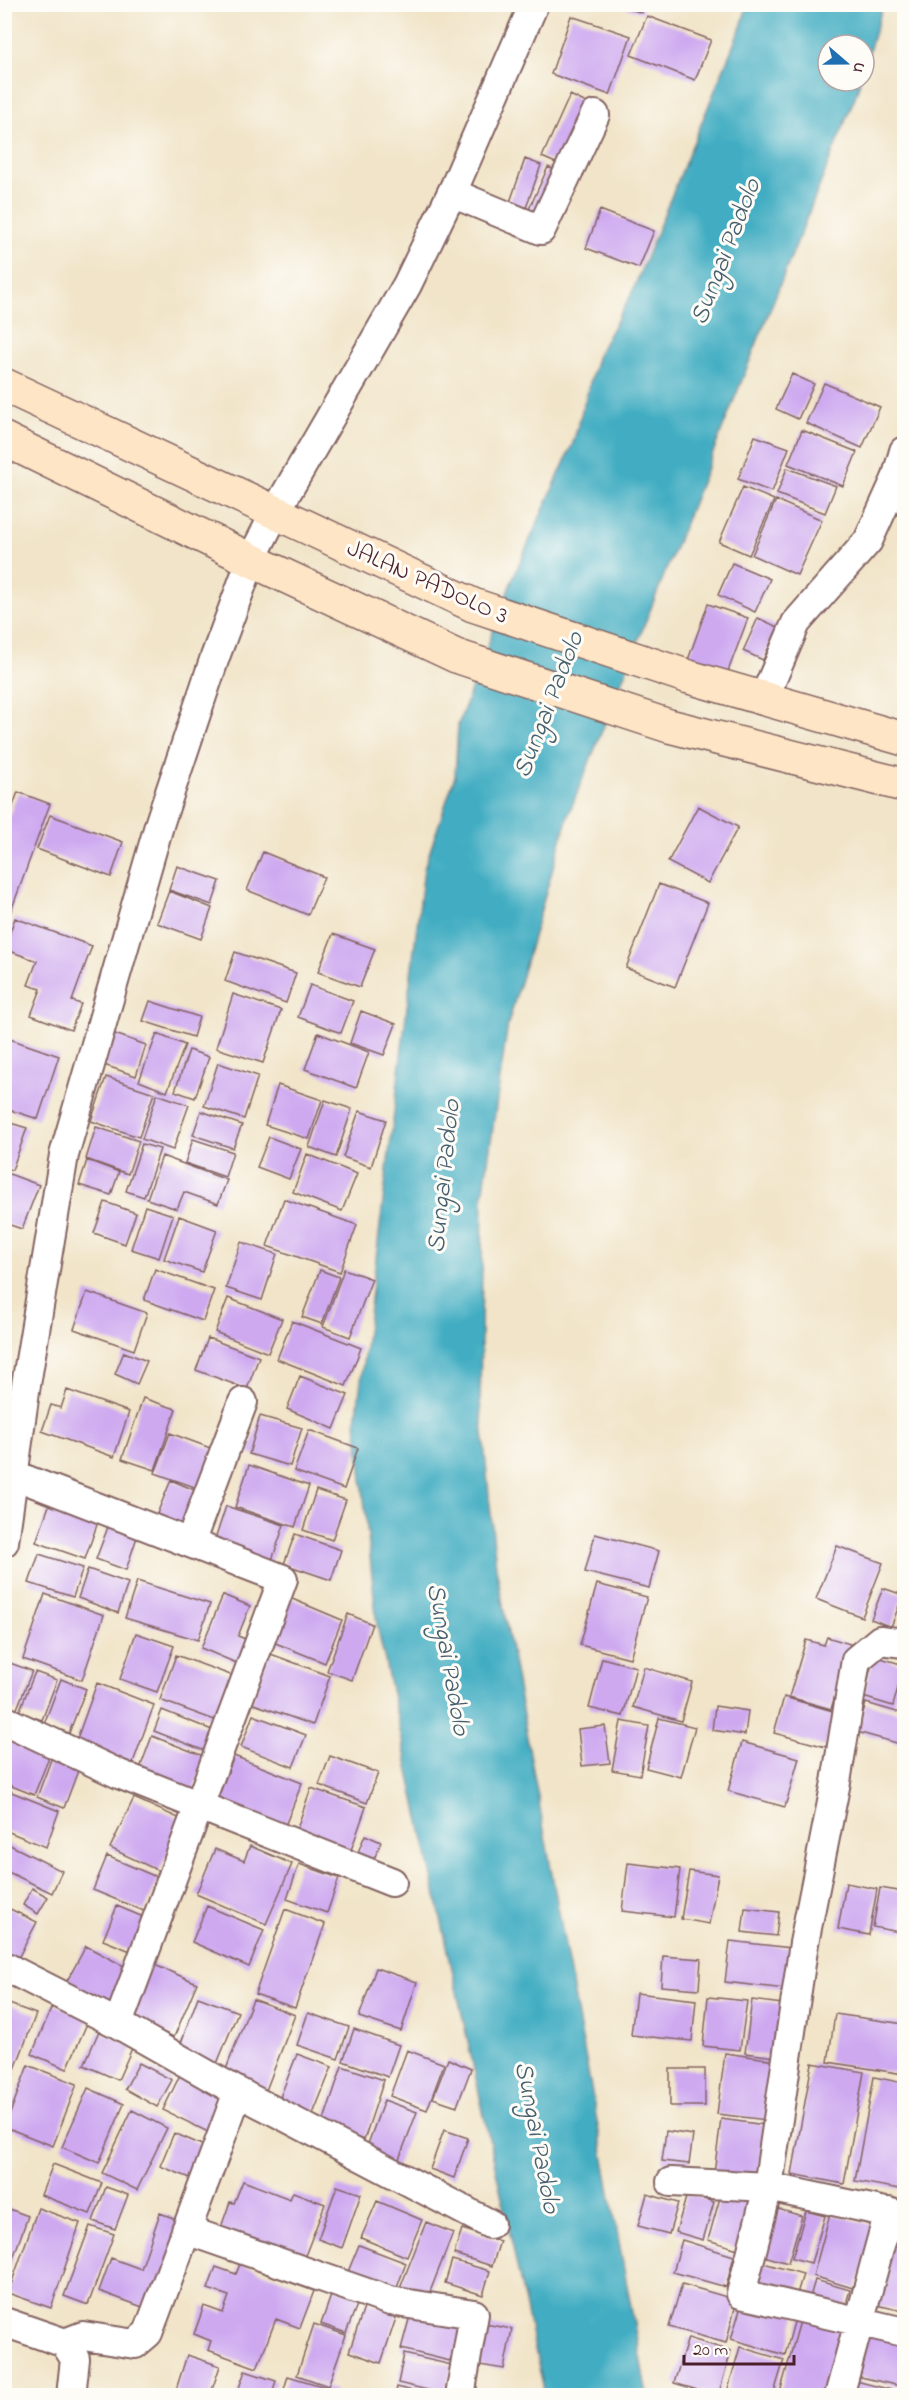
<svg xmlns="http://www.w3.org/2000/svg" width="909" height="2400" viewBox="0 0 909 2400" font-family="'Indie Flower',sans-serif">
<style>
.water{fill:#43adc2;stroke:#466676;stroke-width:1.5}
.building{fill:#cea9f0}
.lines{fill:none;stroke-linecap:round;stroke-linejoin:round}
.street-casing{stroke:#846462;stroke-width:32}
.secondary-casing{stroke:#846462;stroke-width:36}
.street{stroke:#fff;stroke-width:28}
.secondary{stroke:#fde5c5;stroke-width:33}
.labels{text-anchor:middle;stroke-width:6;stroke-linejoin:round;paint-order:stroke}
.street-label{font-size:24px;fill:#4a1f2b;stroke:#fdfcf7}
.water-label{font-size:26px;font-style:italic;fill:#475f6f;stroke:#fdfcf7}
</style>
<rect width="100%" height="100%" fill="#fdfcf7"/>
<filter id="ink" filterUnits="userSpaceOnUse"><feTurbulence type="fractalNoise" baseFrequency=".0167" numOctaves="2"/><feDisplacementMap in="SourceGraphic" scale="12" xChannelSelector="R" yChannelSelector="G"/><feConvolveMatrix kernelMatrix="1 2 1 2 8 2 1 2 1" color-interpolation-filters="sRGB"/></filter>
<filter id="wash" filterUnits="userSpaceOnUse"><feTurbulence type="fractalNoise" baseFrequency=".008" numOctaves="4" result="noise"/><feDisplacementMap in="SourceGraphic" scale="24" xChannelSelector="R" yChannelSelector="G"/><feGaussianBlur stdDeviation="1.35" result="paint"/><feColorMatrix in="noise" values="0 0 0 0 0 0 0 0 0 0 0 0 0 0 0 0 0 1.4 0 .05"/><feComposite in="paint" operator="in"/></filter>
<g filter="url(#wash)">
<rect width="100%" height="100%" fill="#f1e4c8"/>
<path class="water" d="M 747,5 L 883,5 L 864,68 L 864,45 L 828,45 L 828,81 L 860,81 L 857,92 L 568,816 L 508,1024 L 483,1196 L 480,1401 L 496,1567 L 647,2395 L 545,2395 L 377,1625 L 356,1421 L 424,869 L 455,776 L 458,725 L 512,580 L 573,443 L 598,354 L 631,295 L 742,24 Z"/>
<g id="blocks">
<path class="building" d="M 615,4 L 644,4 L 642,13 Z
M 571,16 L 631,36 L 610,95 L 551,74 Z
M 647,16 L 711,40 L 695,80 L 631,55 Z
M 570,95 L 601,110 L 574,171 L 542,157 Z
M 525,159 L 541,165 L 526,208 L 510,202 Z
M 548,167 L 570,177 L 548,227 L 525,218 Z
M 600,210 L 654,231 L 639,268 L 586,248 Z
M 792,374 L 814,384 L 798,419 L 776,409 Z
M 824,383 L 880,407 L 862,448 L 806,423 Z
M 802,430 L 857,452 L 843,486 L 788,464 Z
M 755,436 L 789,448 L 772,492 L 738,479 Z
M 787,468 L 836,486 L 825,513 L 777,494 Z
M 743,487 L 774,500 L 749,555 L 719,542 Z
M 776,500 L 822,520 L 797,575 L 752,555 Z
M 732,563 L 770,579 L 755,612 L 718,595 Z
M 708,604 L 748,618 L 727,674 L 688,660 Z
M 758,618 L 778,627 L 763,660 L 743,651 Z
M 18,792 L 50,804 L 7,922 L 4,922 L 4,830 Z
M 698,806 L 738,827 L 708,883 L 668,862 Z
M 50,815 L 123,842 L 111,877 L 37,849 Z
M 263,852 L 324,877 L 308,915 L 247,890 Z
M 177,866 L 220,881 L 212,905 L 169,890 Z
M 659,884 L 708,903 L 675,987 L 626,968 Z
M 169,891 L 212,908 L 201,939 L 157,923 Z
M 15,918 L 92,946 L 72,1001 L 81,1004 L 71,1030 L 31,1015 L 41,989 L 28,985 L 37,961 L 4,949 Z
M 333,934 L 375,949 L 360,987 L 318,972 Z
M 235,952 L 296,973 L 286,1003 L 225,981 Z
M 310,985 L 353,1001 L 341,1033 L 298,1017 Z
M 233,994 L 281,1010 L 263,1063 L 216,1048 Z
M 150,1001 L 199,1017 L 193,1037 L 143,1021 Z
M 361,1011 L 396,1024 L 384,1055 L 350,1043 Z
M 318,1033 L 369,1052 L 356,1088 L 305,1069 Z
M 115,1034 L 146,1045 L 136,1076 L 104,1065 Z
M 157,1034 L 185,1045 L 167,1092 L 139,1081 Z
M 4,1037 L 59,1056 L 38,1119 L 4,1108 Z
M 189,1050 L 209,1057 L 195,1098 L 175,1091 Z
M 218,1063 L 258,1076 L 244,1119 L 204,1106 Z
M 106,1077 L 154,1093 L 139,1137 L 91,1121 Z
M 278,1085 L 322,1100 L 309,1139 L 265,1125 Z
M 157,1094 L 189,1105 L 173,1150 L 142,1139 Z
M 325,1100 L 352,1109 L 336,1157 L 309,1147 Z
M 201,1111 L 242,1125 L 233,1148 L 193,1135 Z
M 359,1111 L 386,1120 L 371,1167 L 343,1157 Z
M 4,1121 L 27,1128 L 12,1170 L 4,1168 Z
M 96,1127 L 139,1141 L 128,1174 L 86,1159 Z
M 269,1137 L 301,1149 L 289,1179 L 257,1167 Z
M 193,1139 L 233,1152 L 225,1177 L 185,1163 Z
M 142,1144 L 160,1149 L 144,1197 L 126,1191 Z
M 307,1154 L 357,1174 L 342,1211 L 293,1192 Z
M 162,1156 L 227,1180 L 218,1204 L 184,1192 L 177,1209 L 147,1199 Z
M 87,1160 L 119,1172 L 111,1195 L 79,1185 Z
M 4,1172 L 39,1185 L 22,1229 L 4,1223 Z
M 284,1199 L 357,1225 L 340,1272 L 267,1246 Z
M 105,1202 L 136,1213 L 125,1244 L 94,1233 Z
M 145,1206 L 173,1215 L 159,1258 L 131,1249 Z
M 179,1216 L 217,1230 L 202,1272 L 164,1259 Z
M 241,1242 L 277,1254 L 262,1300 L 226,1288 Z
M 155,1269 L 214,1290 L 203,1321 L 144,1300 Z
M 344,1269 L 372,1279 L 350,1337 L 323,1327 Z
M 320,1270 L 339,1277 L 322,1324 L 302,1317 Z
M 87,1292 L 147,1313 L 134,1350 L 74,1329 Z
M 228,1298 L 282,1319 L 268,1353 L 215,1332 Z
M 292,1321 L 361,1348 L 346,1386 L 277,1359 Z
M 208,1338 L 259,1357 L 247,1389 L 196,1370 Z
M 124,1352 L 147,1361 L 137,1384 L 115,1374 Z
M 300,1376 L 348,1395 L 334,1429 L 287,1409 Z
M 67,1390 L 129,1412 L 114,1457 L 42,1431 L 51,1405 L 61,1408 Z
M 143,1398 L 176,1409 L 155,1470 L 122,1459 Z
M 260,1416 L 302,1428 L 290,1466 L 249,1454 Z
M 309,1430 L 358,1448 L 344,1489 L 294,1471 Z
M 170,1433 L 213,1449 L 203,1490 L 155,1473 Z
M 249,1465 L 309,1486 L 295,1527 L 235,1507 Z
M 171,1480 L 199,1492 L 188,1534 L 154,1521 Z
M 316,1490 L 346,1500 L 332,1540 L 303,1530 Z
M 51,1500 L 100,1516 L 85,1559 L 36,1542 Z
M 226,1506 L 284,1525 L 270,1566 L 213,1546 Z
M 111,1519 L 140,1528 L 126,1570 L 96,1559 Z
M 295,1534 L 341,1550 L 331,1580 L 284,1564 Z
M 595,1534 L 659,1551 L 649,1588 L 585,1572 Z
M 837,1546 L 883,1563 L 862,1617 L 816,1599 Z
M 39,1554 L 83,1568 L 73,1597 L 29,1583 Z
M 88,1569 L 128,1583 L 118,1613 L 78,1598 Z
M 137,1581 L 210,1604 L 198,1640 L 125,1618 Z
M 597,1584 L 647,1597 L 630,1658 L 580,1645 Z
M 883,1588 L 903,1595 L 891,1627 L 871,1619 Z
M 45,1594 L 104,1615 L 82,1680 L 23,1659 Z
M 223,1595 L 250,1606 L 238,1636 L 250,1641 L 241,1665 L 201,1648 Z
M 290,1598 L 342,1620 L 325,1663 L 273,1642 Z
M 348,1614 L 372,1624 L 352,1680 L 327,1671 Z
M 136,1633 L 174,1646 L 157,1692 L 120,1679 Z
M 827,1637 L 850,1644 L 831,1709 L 789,1697 L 806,1640 L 824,1645 Z
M 268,1653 L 330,1676 L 313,1725 L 251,1703 Z
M 176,1655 L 236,1677 L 220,1722 L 160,1700 Z
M 874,1656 L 904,1665 L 893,1706 L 863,1697 Z
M 602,1658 L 636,1667 L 623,1716 L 589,1708 Z
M 10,1663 L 32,1671 L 16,1711 L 4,1707 L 4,1678 Z
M 644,1667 L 692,1682 L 681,1721 L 633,1707 Z
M 35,1672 L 57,1680 L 42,1720 L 19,1712 Z
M 61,1679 L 86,1689 L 69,1733 L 44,1724 Z
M 97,1683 L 154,1705 L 131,1768 L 74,1747 Z
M 784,1697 L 836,1712 L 826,1747 L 774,1733 Z
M 866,1703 L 904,1714 L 904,1745 L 857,1732 Z
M 715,1706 L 748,1711 L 745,1735 L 712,1730 Z
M 162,1710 L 212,1730 L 205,1751 L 154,1731 Z
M 253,1715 L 306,1735 L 293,1767 L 241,1747 Z
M 659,1718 L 695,1727 L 681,1777 L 646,1768 Z
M 621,1721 L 649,1726 L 640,1775 L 612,1770 Z
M 605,1726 L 610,1763 L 582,1766 L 578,1729 Z
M 152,1736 L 206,1757 L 193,1791 L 139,1771 Z
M 4,1737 L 50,1755 L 34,1795 L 4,1783 Z
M 742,1742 L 799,1758 L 785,1807 L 728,1791 Z
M 234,1756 L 302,1783 L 285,1826 L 217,1800 Z
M 330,1756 L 378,1773 L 367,1803 L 319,1785 Z
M 52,1757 L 79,1768 L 64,1808 L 37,1797 Z
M 311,1788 L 366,1807 L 349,1856 L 294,1837 Z
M 4,1789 L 59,1811 L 46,1847 L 4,1830 Z
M 134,1798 L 183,1820 L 159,1871 L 110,1848 Z
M 365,1835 L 381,1842 L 372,1864 L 356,1857 Z
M 4,1842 L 62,1871 L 52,1893 L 4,1870 Z
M 250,1846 L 292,1864 L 266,1924 L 196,1894 L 215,1849 L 244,1861 Z
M 107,1856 L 159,1878 L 144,1911 L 93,1890 Z
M 628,1863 L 680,1869 L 674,1917 L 622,1911 Z
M 299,1864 L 339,1878 L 327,1913 L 287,1899 Z
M 689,1871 L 718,1875 L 709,1924 L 681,1919 Z
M 846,1883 L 877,1889 L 869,1935 L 838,1929 Z
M 32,1888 L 48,1897 L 38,1914 L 23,1905 Z
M 880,1888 L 904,1892 L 904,1933 L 873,1927 Z
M 4,1906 L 37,1922 L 16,1962 L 4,1956 Z
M 117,1906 L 148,1919 L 133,1952 L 103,1940 Z
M 207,1906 L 264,1930 L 249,1967 L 192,1942 Z
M 745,1908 L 779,1912 L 776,1936 L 742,1932 Z
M 285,1909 L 325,1924 L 295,2008 L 255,1994 Z
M 730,1941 L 791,1948 L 786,1989 L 725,1982 Z
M 86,1946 L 135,1972 L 116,2008 L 66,1983 Z
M 663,1956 L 701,1959 L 699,1989 L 661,1986 Z
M 150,1963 L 197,1983 L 174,2037 L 127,2017 Z
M 376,1968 L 417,1982 L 401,2031 L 359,2017 Z
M 636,1993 L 696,2000 L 692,2041 L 631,2035 Z
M 198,1997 L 238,2012 L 216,2066 L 178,2051 Z
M 708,1997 L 747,2001 L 740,2050 L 703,2046 Z
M 253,1999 L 295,2015 L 265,2093 L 225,2072 Z
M 752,2000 L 790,2005 L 783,2058 L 745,2053 Z
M 4,2002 L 36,2014 L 15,2069 L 4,2065 Z
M 53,2004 L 89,2019 L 67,2069 L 32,2054 Z
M 308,2013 L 349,2027 L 338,2059 L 297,2045 Z
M 835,2014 L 904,2024 L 904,2074 L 828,2062 Z
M 354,2029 L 399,2045 L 388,2077 L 343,2061 Z
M 99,2031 L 133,2046 L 118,2080 L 84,2065 Z
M 407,2050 L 444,2064 L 427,2110 L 390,2096 Z
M 725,2053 L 775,2060 L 767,2120 L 717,2114 Z
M 297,2054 L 332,2067 L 311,2119 L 277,2105 Z
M 448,2059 L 471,2069 L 457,2106 L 433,2098 Z
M 139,2063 L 172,2080 L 157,2107 L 125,2089 Z
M 812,2063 L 864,2072 L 844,2184 L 792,2174 Z
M 28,2065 L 77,2084 L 53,2146 L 5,2127 Z
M 342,2066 L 384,2080 L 364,2140 L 322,2126 Z
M 670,2069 L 705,2069 L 705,2106 L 670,2106 Z
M 4,2070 L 14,2074 L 5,2100 L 4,2099 Z
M 180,2075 L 227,2098 L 210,2133 L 163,2110 Z
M 874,2077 L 904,2083 L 904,2159 L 899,2189 L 855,2181 Z
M 88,2088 L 124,2104 L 99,2163 L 62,2147 Z
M 384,2100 L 417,2112 L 396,2167 L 364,2155 Z
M 132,2110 L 167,2128 L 137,2190 L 102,2173 Z
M 721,2119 L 765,2125 L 758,2186 L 713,2181 Z
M 444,2130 L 468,2138 L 454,2178 L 430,2169 Z
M 666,2131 L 693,2135 L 689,2164 L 662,2161 Z
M 174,2133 L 216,2151 L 203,2183 L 160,2166 Z
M 53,2164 L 102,2183 L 90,2214 L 41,2195 Z
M 243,2181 L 290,2199 L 293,2192 L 325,2204 L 303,2261 L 220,2230 L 230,2202 L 234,2203 Z
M 337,2186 L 361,2194 L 342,2248 L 318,2239 Z
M 106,2187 L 128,2195 L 115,2229 L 93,2221 Z
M 647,2194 L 678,2203 L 669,2234 L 638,2226 Z
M 687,2194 L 714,2202 L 703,2240 L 676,2232 Z
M 721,2194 L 751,2202 L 738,2249 L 708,2240 Z
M 377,2201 L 422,2220 L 407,2257 L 361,2238 Z
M 4,2207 L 28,2216 L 5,2281 L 4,2281 Z
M 38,2208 L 80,2223 L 51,2308 L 8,2293 Z
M 778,2209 L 802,2216 L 788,2263 L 764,2256 Z
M 806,2211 L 825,2216 L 811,2263 L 792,2258 Z
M 160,2213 L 189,2224 L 156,2312 L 99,2291 L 111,2258 L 141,2269 Z
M 830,2214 L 875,2226 L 856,2289 L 813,2276 Z
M 426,2222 L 453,2233 L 426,2302 L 399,2291 Z
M 90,2226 L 114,2234 L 88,2305 L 64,2296 Z
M 462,2229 L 500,2241 L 492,2266 L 454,2254 Z
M 893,2237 L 904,2239 L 904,2311 L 876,2305 Z
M 682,2240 L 734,2256 L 726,2287 L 673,2272 Z
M 359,2245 L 406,2263 L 394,2296 L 345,2279 Z
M 452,2260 L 490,2271 L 483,2295 L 445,2283 Z
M 760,2262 L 803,2274 L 794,2304 L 751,2292 Z
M 240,2264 L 314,2291 L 300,2328 L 276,2319 L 257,2368 L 208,2350 L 211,2341 L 194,2334 L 204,2306 L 223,2313 L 229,2296 L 208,2289 L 216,2267 L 236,2274 Z
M 815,2280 L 850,2290 L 843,2314 L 808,2304 Z
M 682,2284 L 737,2300 L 726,2343 L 669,2327 Z
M 334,2287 L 360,2297 L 346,2333 L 321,2324 Z
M 743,2300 L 796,2315 L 785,2355 L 731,2339 Z
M 366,2302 L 398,2312 L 381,2363 L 349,2352 Z
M 411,2312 L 464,2324 L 454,2362 L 401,2349 Z
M 802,2314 L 845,2327 L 825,2396 L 779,2396 Z
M 480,2323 L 512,2329 L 504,2369 L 473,2364 Z
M 314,2324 L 346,2335 L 328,2386 L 297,2375 Z
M 866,2332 L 904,2341 L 904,2387 L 856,2376 Z
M 688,2338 L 731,2351 L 718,2396 L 674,2383 Z
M 740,2347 L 784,2360 L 773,2396 L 738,2396 L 727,2392 Z
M 404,2354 L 452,2365 L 445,2394 L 398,2383 Z
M 187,2355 L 220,2366 L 210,2396 L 174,2396 Z
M 245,2371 L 276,2381 L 271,2396 L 236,2396 Z
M 288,2376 L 335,2390 L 334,2396 L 282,2396 Z
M 856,2381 L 904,2393 L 904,2396 L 852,2396 Z
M 397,2387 L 429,2395 L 428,2396 L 395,2396 Z"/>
</g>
</g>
<g filter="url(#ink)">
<use href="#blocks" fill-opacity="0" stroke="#846462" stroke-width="1.5"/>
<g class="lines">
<g class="street-casing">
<path id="street" d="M 452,193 L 541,230 L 595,115
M 764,698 L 796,623 L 868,541 L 896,479 L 904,451
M 14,1475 L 283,1579 L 118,2024
M 4,1542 L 25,1391 L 64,1155 L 160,822 L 215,657 L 251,560 L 276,511 L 407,285 L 455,186 L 534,4
M 190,1543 L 243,1402
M 904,1643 L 880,1640 L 856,1660 L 836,1782 L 804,1943 L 768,2187 L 741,2294 L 904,2332
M 4,1720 L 119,1774 L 392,1882
M 4,1966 L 118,2024 L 238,2092 L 148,2333 L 135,2344 L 83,2336 L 65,2343
M 238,2092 L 490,2224
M 671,2182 L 768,2187 L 904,2216
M 186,2230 L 390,2301 L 474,2314 L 460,2396
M 4,2322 L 65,2343 L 75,2359 L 71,2396
M 839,2396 L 889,2212"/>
</g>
<g class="secondary-casing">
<path id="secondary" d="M 4,385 L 473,605 L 689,677 L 904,739
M 4,439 L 251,560 L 456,656 L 669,726 L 904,785"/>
</g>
<use href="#street" class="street"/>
<use href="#secondary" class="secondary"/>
</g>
</g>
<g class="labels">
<g class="street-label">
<text transform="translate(428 581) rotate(24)" y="8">JALAN PADOLO 3</text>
</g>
<g class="water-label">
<text transform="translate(724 251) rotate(-69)" y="9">Sungai Padolo</text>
<text transform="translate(547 704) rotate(-69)" y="9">Sungai Padolo</text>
<text transform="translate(442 1176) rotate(-84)" y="9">Sungai Padolo</text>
<text transform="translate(450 1659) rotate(80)" y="9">Sungai Padolo</text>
<text transform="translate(539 2137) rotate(79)" y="9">Sungai Padolo</text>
</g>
</g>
<rect width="909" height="2400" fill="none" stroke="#fdfcf7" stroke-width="24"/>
<g transform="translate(846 63) rotate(110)"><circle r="28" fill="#fdfcf7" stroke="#b5a4a5" stroke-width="1.5"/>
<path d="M0-4.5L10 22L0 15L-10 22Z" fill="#1f6fb2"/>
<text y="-9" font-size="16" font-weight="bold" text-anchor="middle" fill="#4a1f2b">U</text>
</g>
<path d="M684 2355v9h110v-9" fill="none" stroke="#4a1f2b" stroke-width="3"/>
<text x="693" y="2355" font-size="18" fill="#4a1f2b" stroke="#fdfcf7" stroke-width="4.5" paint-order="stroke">20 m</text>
</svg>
